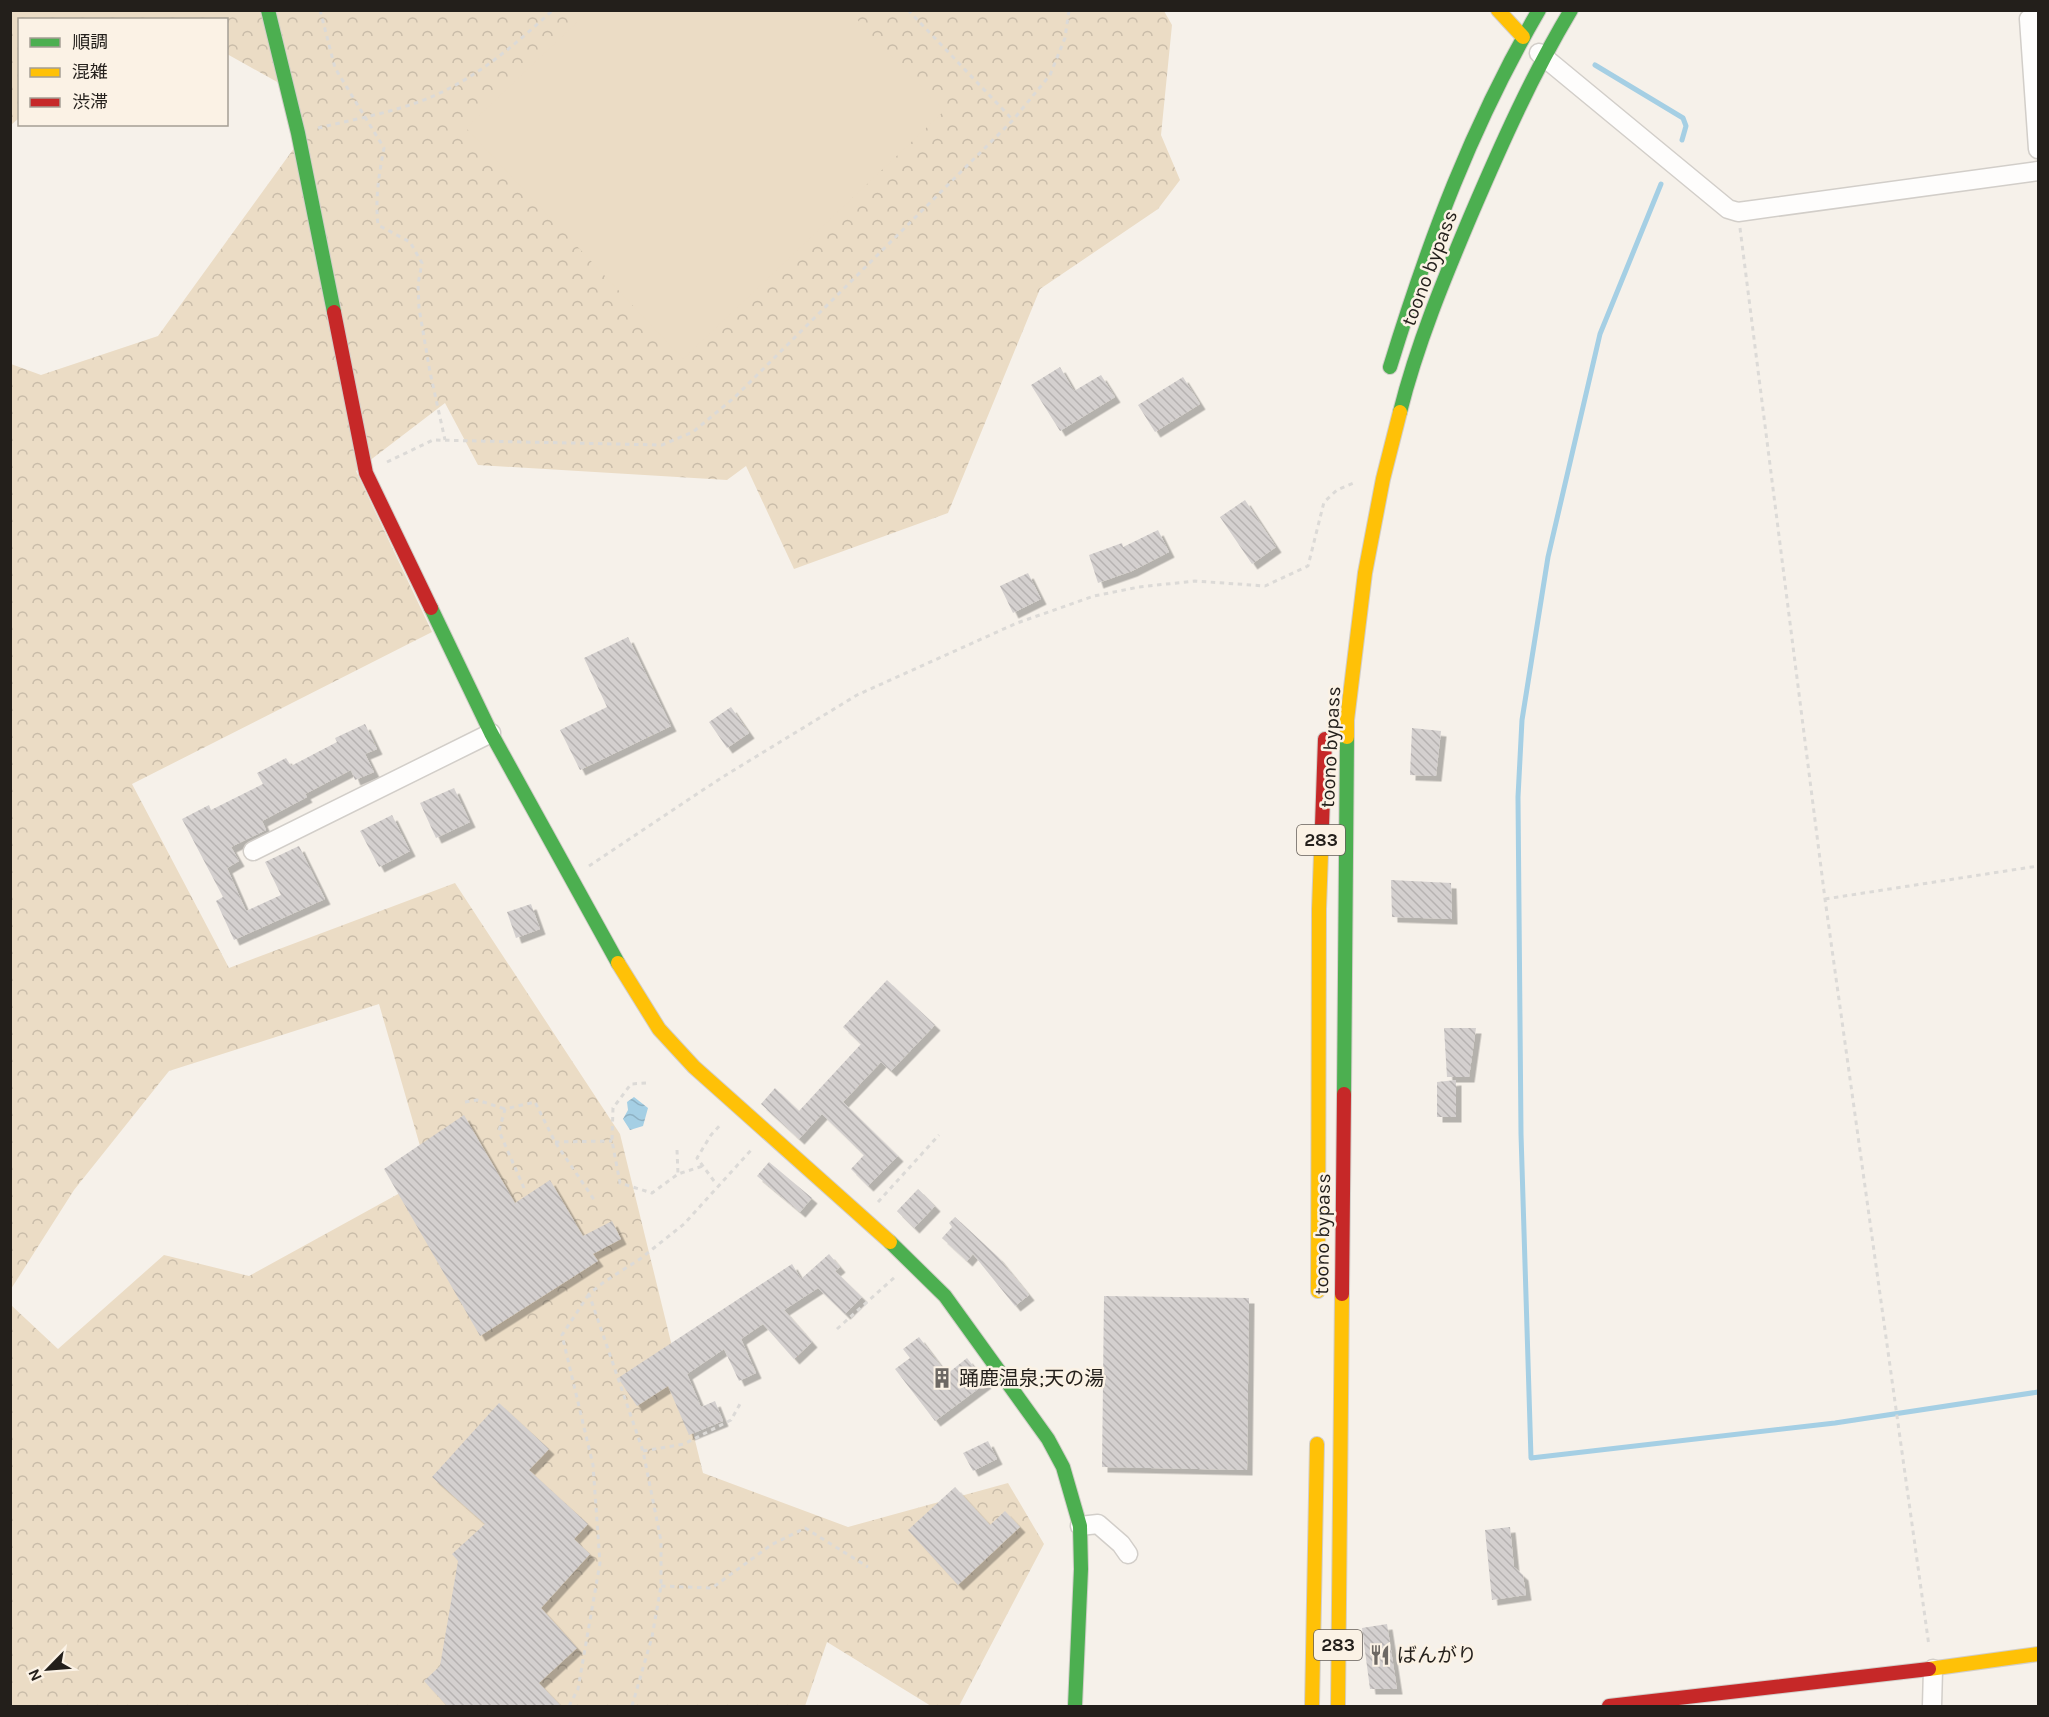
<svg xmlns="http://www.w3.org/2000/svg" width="2049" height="1717" viewBox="0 0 2049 1717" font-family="Karla,'Noto Sans JP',sans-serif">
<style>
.forest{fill:url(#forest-crowns)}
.garden{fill:#ebdcc5}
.water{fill:url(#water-waves)}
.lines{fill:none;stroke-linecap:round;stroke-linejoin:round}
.stream{stroke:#a5cfe4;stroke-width:5}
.building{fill:url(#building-back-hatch);filter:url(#shadow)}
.street-casing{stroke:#d2cec9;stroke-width:21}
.fast-casing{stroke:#d2cec9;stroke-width:16}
.slow-casing{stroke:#d2cec9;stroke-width:16}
.jam-casing{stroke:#d2cec9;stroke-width:16}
.path{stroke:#dcdad7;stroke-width:3;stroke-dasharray:4.5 4.5;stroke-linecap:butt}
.street{stroke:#fefdfc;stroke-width:18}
.fast{stroke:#4caf50;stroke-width:14}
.slow{stroke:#ffc107;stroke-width:14}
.jam{stroke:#c62828;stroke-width:14}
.labels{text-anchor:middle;stroke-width:5;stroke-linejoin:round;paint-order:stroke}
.shield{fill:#fbf2e5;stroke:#645e58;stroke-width:1.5}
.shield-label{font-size:18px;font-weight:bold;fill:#231f1b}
.street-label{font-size:20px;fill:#231f1b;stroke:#fbf2e5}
.poi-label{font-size:20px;fill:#231f1b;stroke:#fbf2e5;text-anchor:start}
</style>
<defs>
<pattern id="forest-crowns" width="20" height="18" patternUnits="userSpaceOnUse" patternTransform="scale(1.5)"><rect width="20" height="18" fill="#ebdcc5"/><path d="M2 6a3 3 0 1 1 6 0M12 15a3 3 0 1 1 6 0" fill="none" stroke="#c9bca9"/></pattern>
<pattern id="water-waves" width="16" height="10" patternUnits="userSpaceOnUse" patternTransform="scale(1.5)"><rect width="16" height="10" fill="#a5cfe4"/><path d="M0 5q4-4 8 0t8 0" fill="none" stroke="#8eb1c3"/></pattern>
<pattern id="building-back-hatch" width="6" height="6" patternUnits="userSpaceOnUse" patternTransform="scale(1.5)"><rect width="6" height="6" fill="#d4d0cf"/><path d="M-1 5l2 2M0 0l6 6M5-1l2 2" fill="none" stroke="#b6b2b1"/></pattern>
<filter id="shadow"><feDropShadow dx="5.5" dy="5.5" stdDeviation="0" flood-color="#0004"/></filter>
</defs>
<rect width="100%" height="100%" fill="#f6f1ea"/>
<path class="forest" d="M 11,11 L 1164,11 L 1172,25 L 1161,135 L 1180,180 L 1158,209 L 1040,289 L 948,513 L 794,569 L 746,466 L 727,480 L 478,465 L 445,403 L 356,471 L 432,632 L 132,784 L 229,968 L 455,883 L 620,1134 L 703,1473 L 848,1527 L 1008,1483 L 1044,1544 L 959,1706 L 931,1706 L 827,1642 L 805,1706 L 11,1706 L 11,1305 L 58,1349 L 164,1255 L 249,1276 L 429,1177 L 379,1004 L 169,1071 L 74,1190 L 11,1289 L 11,364 L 41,375 L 158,336 L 305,133 L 279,83 L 227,54 L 226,20 L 164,20 L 161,18 L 158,20 L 20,20 L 19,118 L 11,125 Z"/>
<path class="garden" d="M 590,10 L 849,11 L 944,111 L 683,359 L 466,128 Z"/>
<path class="water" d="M 634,1097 L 648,1108 L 643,1126 L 630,1130 L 623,1119 L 628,1110 L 627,1102 Z"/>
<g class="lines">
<path class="stream" d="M 1595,65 L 1683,118 L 1686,126 L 1682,140
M 1661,184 L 1600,334 L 1548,557 L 1522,720 L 1518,797 L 1521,1134 L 1531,1458 L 1835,1423 L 2038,1392"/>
</g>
<path class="building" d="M 1060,367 L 1074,391 L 1101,375 L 1115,397 L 1060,431 L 1031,385 Z
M 1183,377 L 1200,404 L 1155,432 L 1138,405 Z
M 1245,500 L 1276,547 L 1252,564 L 1220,517 Z
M 1158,530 L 1169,552 L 1132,571 L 1098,583 L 1089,555 L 1122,543 L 1123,547 Z
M 1028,573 L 1041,599 L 1013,613 L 1000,586 Z
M 628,637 L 671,726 L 580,770 L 560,730 L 607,707 L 584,658 Z
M 731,707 L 749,733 L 727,748 L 709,722 Z
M 365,724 L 377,749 L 365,754 L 374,772 L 355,780 L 351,770 L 305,794 L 307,797 L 262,821 L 266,830 L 231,847 L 239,861 L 227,868 L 246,911 L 281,895 L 265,862 L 299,846 L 325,899 L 234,940 L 216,901 L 223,897 L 182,819 L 209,805 L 211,810 L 263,784 L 257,773 L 286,758 L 291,766 L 337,742 L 335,738 Z
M 1412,728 L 1441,731 L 1436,776 L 1410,775 Z
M 454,788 L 470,822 L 436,838 L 420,803 Z
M 392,815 L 410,851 L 379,867 L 360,831 Z
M 1391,880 L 1451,883 L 1452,919 L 1392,917 Z
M 531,904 L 540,929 L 516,938 L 507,912 Z
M 887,980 L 935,1025 L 891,1071 L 881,1062 L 843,1102 L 898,1156 L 868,1186 L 851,1169 L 864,1155 L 822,1114 L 799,1139 L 761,1104 L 775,1088 L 799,1111 L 861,1044 L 843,1027 Z
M 1444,1028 L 1476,1028 L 1469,1077 L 1447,1077 Z
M 1456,1080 L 1456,1117 L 1437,1117 L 1437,1082 Z
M 464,1115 L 515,1203 L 550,1180 L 583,1236 L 612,1221 L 621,1239 L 593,1254 L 598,1261 L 480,1336 L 384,1169 Z
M 769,1162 L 812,1198 L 800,1212 L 757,1176 Z
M 918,1189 L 935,1206 L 914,1228 L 897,1211 Z
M 955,1217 L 998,1257 L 1029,1295 L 1015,1306 L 973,1254 L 967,1261 L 942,1238 L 952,1227 L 949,1223 Z
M 829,1254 L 840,1267 L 835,1271 L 862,1297 L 845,1314 L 818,1288 L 784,1310 L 812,1342 L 794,1359 L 763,1324 L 741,1339 L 756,1373 L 739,1381 L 724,1349 L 687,1374 L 701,1407 L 715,1401 L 723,1421 L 689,1435 L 668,1386 L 637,1406 L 618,1378 L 792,1264 L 801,1279 Z
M 1104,1296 L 1249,1298 L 1247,1470 L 1102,1467 Z
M 919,1337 L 947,1374 L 967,1358 L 986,1383 L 935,1421 L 895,1369 L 910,1358 L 903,1349 Z
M 499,1403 L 549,1449 L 529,1470 L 588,1524 L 574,1539 L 590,1554 L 541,1608 L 577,1648 L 539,1683 L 562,1707 L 448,1707 L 424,1681 L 440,1666 L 458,1561 L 452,1554 L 485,1524 L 432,1477 Z
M 988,1441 L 997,1459 L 973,1471 L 963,1453 Z
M 955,1487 L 990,1525 L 1005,1511 L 1020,1527 L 958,1585 L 908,1530 Z
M 1510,1527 L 1514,1567 L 1523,1575 L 1526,1595 L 1492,1600 L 1485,1530 Z
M 1387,1624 L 1397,1689 L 1370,1689 L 1362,1628 Z"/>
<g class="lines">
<g class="street-casing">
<path id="street" d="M 2038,14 L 2029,19 L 2038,149
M 1539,53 L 1728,209 L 1738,212 L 2038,171
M 253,851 L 491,733
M 1080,1526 L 1098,1524 L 1121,1544 L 1128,1554
M 1932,1706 L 1933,1669"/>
</g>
<g class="fast-casing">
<path id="fast" d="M 268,10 L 298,133 L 334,312
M 1390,367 C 1429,240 1472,125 1539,10
M 1400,412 C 1417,344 1444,279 1471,215 C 1501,145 1532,75 1571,10
M 431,608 L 491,733 L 618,963
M 1344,1094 L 1347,737
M 890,1242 L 945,1296 L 1048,1439 L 1063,1467 L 1080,1526 L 1081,1569 L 1075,1706"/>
</g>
<g class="slow-casing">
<path id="slow" d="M 1498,10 L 1523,37
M 1347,737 L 1347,720 L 1365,573 L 1383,479 L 1400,412
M 618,963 L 659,1029 L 694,1067 L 890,1242
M 1318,1291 L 1319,909 L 1322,826
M 1929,1669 L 2038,1654
M 1312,1706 L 1317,1444
M 1338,1706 L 1342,1294"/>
</g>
<g class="jam-casing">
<path id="jam" d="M 334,312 L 366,473 L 431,608
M 1322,826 L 1325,739
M 1342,1294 L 1344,1094
M 1609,1706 L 1929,1669"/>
</g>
<path class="path" d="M 320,10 L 335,68 L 384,148 C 379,174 375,198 378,225 L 410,242 L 422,263 L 418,284 L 419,308 L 430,372 L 445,440
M 908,10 L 1013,120
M 318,128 C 359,118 403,111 442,92 C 484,72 519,41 553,10
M 1740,228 L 1825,899 L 1929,1646
M 387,462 L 433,440 L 662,445 L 693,432 L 735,397 L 1013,120 L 1050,75 L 1065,38 L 1069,10
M 589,866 L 721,778 L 857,695 L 1017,623 L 1094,596 L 1139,587 L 1195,581 L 1265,586 L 1308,566 L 1324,502 L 1337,490 L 1356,482
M 1825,899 L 2038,866
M 646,1083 L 631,1084 L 613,1108 L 612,1141 L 620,1183 L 652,1193 L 678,1174 L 703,1166
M 465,1102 L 477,1100 L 505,1109
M 555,1142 L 612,1141
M 677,1150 L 678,1174
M 714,1181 L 697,1158 L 711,1135 L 722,1123
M 524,1188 L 499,1131 L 505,1109 L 535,1102 L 555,1142 L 595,1201
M 878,1202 L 939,1135
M 837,1329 L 895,1277
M 643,1451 L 684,1444 L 731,1420 L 740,1404
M 661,1586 L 712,1588 L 771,1545 L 805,1528 L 868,1567
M 569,1706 L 578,1689 L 600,1563 L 593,1465 L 562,1335 L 589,1294
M 632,1706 L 652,1637 L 661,1586 L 661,1541 L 643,1451 L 589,1294 L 604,1282 L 640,1259 L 684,1224 L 753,1148"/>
<use href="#street" class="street"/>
<use href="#fast" class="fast"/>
<use href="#slow" class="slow"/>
<use href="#jam" class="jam"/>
</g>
<defs>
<g id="building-bare" transform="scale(1.62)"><path d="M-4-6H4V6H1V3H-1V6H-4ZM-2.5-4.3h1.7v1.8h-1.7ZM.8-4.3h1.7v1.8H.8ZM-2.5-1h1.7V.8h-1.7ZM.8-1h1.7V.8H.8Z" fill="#6d6863" stroke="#fbf2e5" stroke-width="2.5" paint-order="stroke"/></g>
<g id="restaurant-bare" transform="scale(1.62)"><path d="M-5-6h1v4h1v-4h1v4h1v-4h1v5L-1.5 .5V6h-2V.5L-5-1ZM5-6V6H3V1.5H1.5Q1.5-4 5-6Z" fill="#6d6863" stroke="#fbf2e5" stroke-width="2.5" paint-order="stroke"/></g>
</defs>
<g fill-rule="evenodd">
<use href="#building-bare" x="942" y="1378"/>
<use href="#restaurant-bare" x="1380" y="1655"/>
</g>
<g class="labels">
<g class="shield">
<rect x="1297" y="825" width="48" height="30" rx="4.5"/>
<rect x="1314" y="1630" width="48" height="30" rx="4.5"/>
</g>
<g class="shield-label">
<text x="1321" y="846">283</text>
<text x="1338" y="1651">283</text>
</g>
<g class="street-label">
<text transform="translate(1429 268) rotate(-69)" y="7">toono bypass</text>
<text transform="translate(1330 747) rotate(-87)" y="7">toono bypass</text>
<text transform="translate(1322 1234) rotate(-89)" y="7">toono bypass</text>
</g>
<g class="poi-label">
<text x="959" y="1385">踊鹿温泉;天の湯</text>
<text x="1397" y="1662">ばんがり</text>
</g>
</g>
<rect width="2049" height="1717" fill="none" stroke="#231f1b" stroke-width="24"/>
<rect x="18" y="18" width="210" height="108" fill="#fbf2e5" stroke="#a59e94" stroke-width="1.5"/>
<rect x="30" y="38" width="30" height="9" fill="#4caf50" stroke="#a59e94" stroke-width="1.5"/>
<text x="72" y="48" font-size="18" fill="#231f1b">順調</text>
<rect x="30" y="68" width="30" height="9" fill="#ffc107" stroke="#a59e94" stroke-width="1.5"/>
<text x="72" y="78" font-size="18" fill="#231f1b">混雑</text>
<rect x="30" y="98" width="30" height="9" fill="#c62828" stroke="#a59e94" stroke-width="1.5"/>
<text x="72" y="108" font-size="18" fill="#231f1b">渋滞</text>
<g transform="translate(48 1669) rotate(245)" stroke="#fbf2e5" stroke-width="4.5" paint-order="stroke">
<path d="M0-4.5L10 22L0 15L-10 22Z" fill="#231f1b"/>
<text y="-9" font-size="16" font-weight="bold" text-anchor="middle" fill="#231f1b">N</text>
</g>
</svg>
